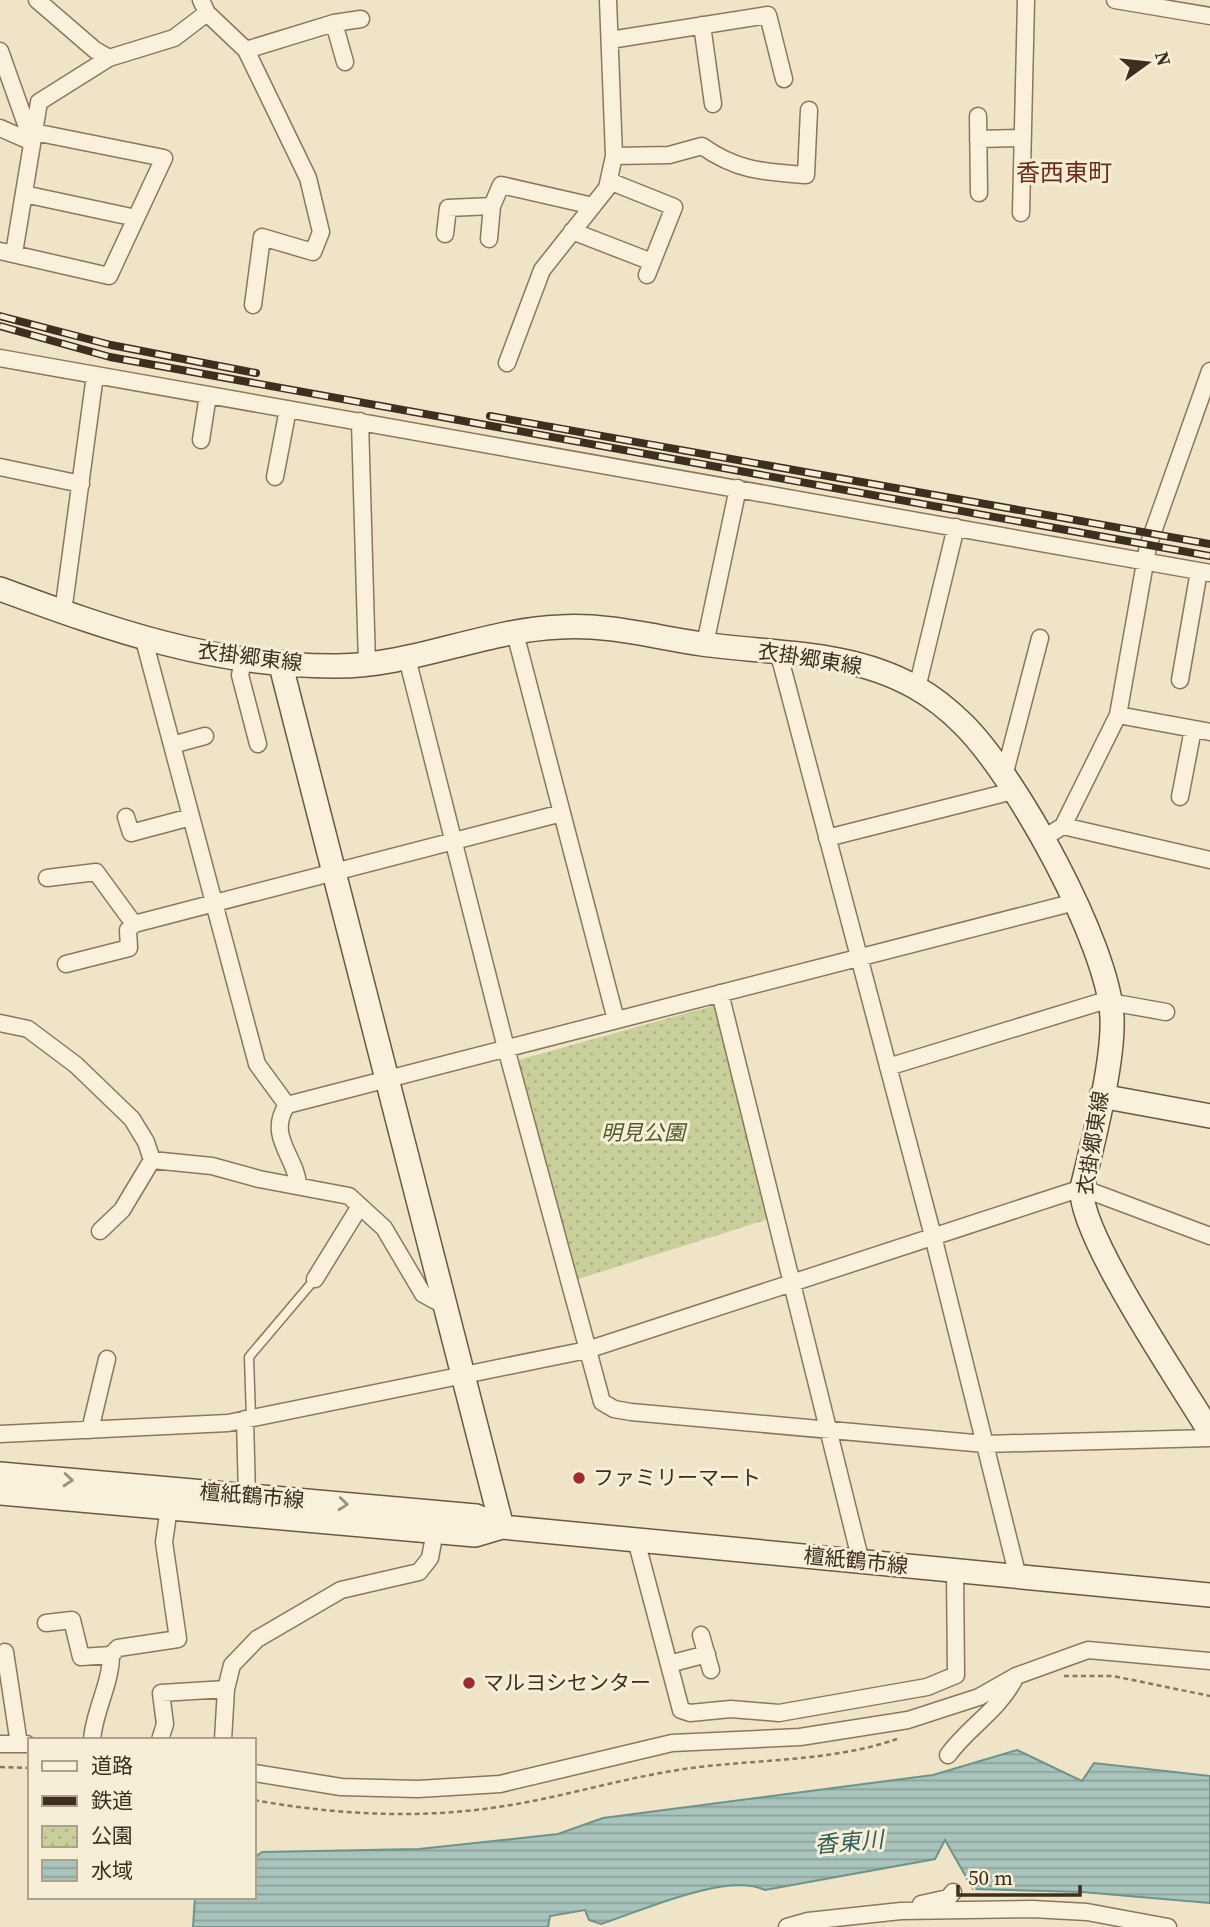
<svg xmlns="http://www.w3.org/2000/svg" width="1210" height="1927" viewBox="0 0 1210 1927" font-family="'Source Serif 4','Noto Sans JP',serif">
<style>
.park{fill:url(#park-dots)}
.water{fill:url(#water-rules);stroke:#6f938a;stroke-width:2}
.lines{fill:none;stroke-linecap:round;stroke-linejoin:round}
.lane-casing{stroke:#8d765c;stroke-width:11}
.street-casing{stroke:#8d765c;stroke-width:19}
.secondary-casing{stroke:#6f573f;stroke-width:26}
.path{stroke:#8d765c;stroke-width:2.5;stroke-dasharray:5 3.5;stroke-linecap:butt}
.lane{stroke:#faf1dc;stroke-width:8}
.street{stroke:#faf1dc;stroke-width:16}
.secondary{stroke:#faf1dc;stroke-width:23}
.rail-casing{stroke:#3d2e20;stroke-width:8}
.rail{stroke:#f7eed8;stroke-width:5;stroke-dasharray:16;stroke-linecap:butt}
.oneway{stroke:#9c907e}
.poi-dot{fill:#9e2a2b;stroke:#f7eed8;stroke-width:2.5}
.labels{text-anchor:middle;stroke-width:6;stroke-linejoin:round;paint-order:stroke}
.street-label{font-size:21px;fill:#3d2e20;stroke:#f7eed8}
.park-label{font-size:21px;font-style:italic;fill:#4d5a26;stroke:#f7eed8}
.poi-label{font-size:21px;fill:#3d2e20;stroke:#f7eed8;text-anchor:start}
.water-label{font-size:23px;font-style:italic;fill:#2f5d5a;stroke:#f7eed8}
.quarter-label{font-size:24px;fill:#6b2e1e;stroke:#f7eed8}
</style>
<defs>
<pattern id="park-dots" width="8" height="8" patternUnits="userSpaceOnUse" patternTransform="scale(1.75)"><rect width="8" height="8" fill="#c9cf9b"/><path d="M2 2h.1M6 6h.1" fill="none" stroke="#aeb285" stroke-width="1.8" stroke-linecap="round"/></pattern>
<pattern id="water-rules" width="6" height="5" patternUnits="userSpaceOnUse" patternTransform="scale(1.75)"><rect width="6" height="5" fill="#a9c4bc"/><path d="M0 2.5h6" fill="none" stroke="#8ba098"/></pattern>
</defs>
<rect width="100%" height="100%" fill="#f0e4c8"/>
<path class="park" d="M 716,1005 L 769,1219 L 575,1280 L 518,1060 Z"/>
<path class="water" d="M 1017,1750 L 1082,1781 L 1094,1763 L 1210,1776 L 1210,1903 L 1082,1892 L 973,1889 L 945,1840 L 935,1859 L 765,1890 C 726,1872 641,1911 601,1924 L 589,1920 L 585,1910 L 550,1916 L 548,1927 L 193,1927 L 195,1897 L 254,1897 L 254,1858 L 262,1852 L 419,1849 L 558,1834 L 603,1818 L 933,1775 Z"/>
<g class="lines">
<g class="lane-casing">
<path id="lane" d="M 251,1418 L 249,1357 L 315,1279"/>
</g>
<g class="street-casing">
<path id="street" d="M 37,0 L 95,50 L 109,58
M 1115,0 L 1210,16
M 207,13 L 246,50 L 334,23 L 361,19
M 334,23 L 345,62
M 702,25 L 713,104
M 610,40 L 768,15 L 784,79
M 246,50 L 308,178 L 321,232 L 313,252 L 262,237 L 253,305
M 0,51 L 27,127 L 34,132 L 164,158 L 109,276 L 0,251
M 978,116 L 979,193
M 0,128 L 32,142
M 978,139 L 1022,138
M 614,156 L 669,155 L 702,146 C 737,171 764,172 806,175 L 809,110
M 609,181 L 674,207 L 647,275
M 24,194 L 136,218
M 1021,213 L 1026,0
M 572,231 L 652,262
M 445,234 L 448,208 L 492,206
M 489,239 L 492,206 L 501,185 L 593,206
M 14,253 L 39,102 L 109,58 L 174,38 L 207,13 L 201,0
M 0,358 L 1210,573
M 507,363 L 542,270 L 607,188 L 614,156 L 608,0
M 360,421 L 367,664
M 201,440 L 208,395
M 0,467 L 81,484
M 275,477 L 288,409
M 63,612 L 95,375
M 515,633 L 616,1020
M 144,640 L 257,1064 L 287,1105 L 1075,902
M 705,644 L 738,488
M 778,651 L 933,1236 L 1018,1577
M 244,658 L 240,675 L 258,744
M 407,658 L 506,1048 L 602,1402 L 614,1409 L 631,1412 L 985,1444 L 1210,1438
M 1180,680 L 1199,571
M 917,688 L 956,527
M 1118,715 L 1210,732
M 172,745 L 205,736
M 1004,776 L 1040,638
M 1180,797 L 1193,729
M 126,817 L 131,833 L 191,817
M 1063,826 L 1210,860
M 827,838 L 1013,791
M 1042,839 L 1063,826 L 1118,715 L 1148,546 L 1210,371
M 47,878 L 96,872 L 134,924
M 66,964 L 129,948 L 128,930 L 134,924 L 562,813
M 720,993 L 861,1562
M 1110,1002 L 1166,1012
M 0,1023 L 28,1029 L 76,1065 L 132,1119 L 146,1142 L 152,1160 L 212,1166 L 259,1179 L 349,1196 L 384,1228 L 423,1294 L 445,1306
M 888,1067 L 1110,999
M 287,1105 C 266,1136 297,1158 298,1185
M 100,1231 L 122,1210 L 152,1160
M 315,1279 L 360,1206
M 245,1419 L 247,1496
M 90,1430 L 107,1359
M 0,1434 L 228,1423 L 587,1350 L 1082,1188 L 1210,1236
M 636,1540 L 681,1710 L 690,1713 L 731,1709 L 779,1713 L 927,1687 L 956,1675 L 955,1571
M 46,1623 L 72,1620 L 81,1657 L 111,1655
M 701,1635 L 711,1670
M 5,1652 L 19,1744
M 669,1664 L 707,1654
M 92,1740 C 94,1711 111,1684 111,1655 L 118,1648 L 178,1639 L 164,1542 L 169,1508
M 160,1740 L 165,1724 L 161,1693 L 226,1689
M 223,1740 L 226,1689 L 232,1665 L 257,1639 L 341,1590 L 419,1572 L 430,1558 L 435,1531
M 0,1744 L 27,1744
M 948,1755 C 970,1725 999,1711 1016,1676
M 254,1773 L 341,1787 L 418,1789 L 500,1784 L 672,1743 L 800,1737 L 908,1720 L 979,1697 L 1016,1676 L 1088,1650 L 1210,1661
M 921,1904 L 948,1898 L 953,1892
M 787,1927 L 808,1921 L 901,1911 L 1032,1909 L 1087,1912 L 1168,1927"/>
</g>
<g class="secondary-casing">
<path id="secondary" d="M 0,589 C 111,630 216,667 337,666 C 413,666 484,630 560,627 C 608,624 654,637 702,644 C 773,654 850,650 915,687 C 931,696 950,711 963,724 C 1016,776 1108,943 1112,1017 C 1114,1062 1093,1142 1082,1188 C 1077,1232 1183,1387 1210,1432
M 280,662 L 502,1527
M 1101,1096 L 1210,1116
M 0,1474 L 476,1516 L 502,1527 L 1210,1595
M 0,1493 L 475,1535 L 502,1527"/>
</g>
<path class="path" d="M 1064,1676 L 1113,1676 L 1210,1696
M 0,1767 L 30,1768
M 254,1800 C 331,1814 413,1819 491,1808 C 552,1800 611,1781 672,1771 C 747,1758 824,1764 897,1739"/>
<use href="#lane" class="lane"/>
<use href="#street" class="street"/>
<use href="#secondary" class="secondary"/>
<g class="rail-casing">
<path id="rail" d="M 0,316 L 111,345 L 256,373
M 0,326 L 110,357 L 1210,556
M 490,416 L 1210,544"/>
</g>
<use href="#rail" class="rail"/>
</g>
<defs><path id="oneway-chevron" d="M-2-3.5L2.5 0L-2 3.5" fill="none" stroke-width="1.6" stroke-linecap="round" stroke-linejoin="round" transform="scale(1.75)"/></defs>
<g class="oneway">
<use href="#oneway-chevron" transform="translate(68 1480) rotate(5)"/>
<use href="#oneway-chevron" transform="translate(343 1504) rotate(5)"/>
</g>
<g class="poi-dot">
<circle cx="579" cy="1478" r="7"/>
<circle cx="469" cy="1683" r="7"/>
</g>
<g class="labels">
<g class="street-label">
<text transform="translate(250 657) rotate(7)" y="7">衣掛郷東線</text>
<text transform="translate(810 659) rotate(9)" y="7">衣掛郷東線</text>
<text transform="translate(1093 1143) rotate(-81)" y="7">衣掛郷東線</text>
<text transform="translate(252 1496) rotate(5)" y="7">檀紙鶴市線</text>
<text transform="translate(856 1561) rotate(6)" y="7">檀紙鶴市線</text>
</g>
<g class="park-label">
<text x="643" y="1140">明見公園</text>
</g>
<g class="poi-label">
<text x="593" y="1485">ファミリーマート</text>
<text x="483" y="1690">マルヨシセンター</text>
</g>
<g class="water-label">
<text transform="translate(849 1842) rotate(-5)" y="8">香東川</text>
</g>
<g class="quarter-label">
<text x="1064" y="181">香西東町</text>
</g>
</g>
<rect x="28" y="1738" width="228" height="161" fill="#f7eed8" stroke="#ada18e" stroke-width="2"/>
<rect x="42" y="1761" width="35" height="10" fill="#faf1dc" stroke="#ada18e" stroke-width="2"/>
<text x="91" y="1773" font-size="21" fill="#3d2e20">道路</text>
<rect x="42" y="1796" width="35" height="10" fill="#3d2e20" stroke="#ada18e" stroke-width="2"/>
<text x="91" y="1808" font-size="21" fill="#3d2e20">鉄道</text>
<rect x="42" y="1826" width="35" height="21" fill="url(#park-dots)" stroke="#ada18e" stroke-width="2"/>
<text x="91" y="1843" font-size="21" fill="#3d2e20">公園</text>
<rect x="42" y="1860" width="35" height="21" fill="url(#water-rules)" stroke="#ada18e" stroke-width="2"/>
<text x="91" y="1878" font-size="21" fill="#3d2e20">水域</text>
<g transform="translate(1147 63) rotate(75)" stroke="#f7eed8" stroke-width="5" paint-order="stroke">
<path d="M0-5L12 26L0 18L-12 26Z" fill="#3d2e20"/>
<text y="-10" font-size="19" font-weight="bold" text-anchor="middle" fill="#3d2e20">N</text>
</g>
<path d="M958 1885v10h122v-10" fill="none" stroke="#3d2e20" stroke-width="3.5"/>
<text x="968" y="1885" font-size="21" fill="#3d2e20" stroke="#f7eed8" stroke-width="5" paint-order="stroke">50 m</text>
</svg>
